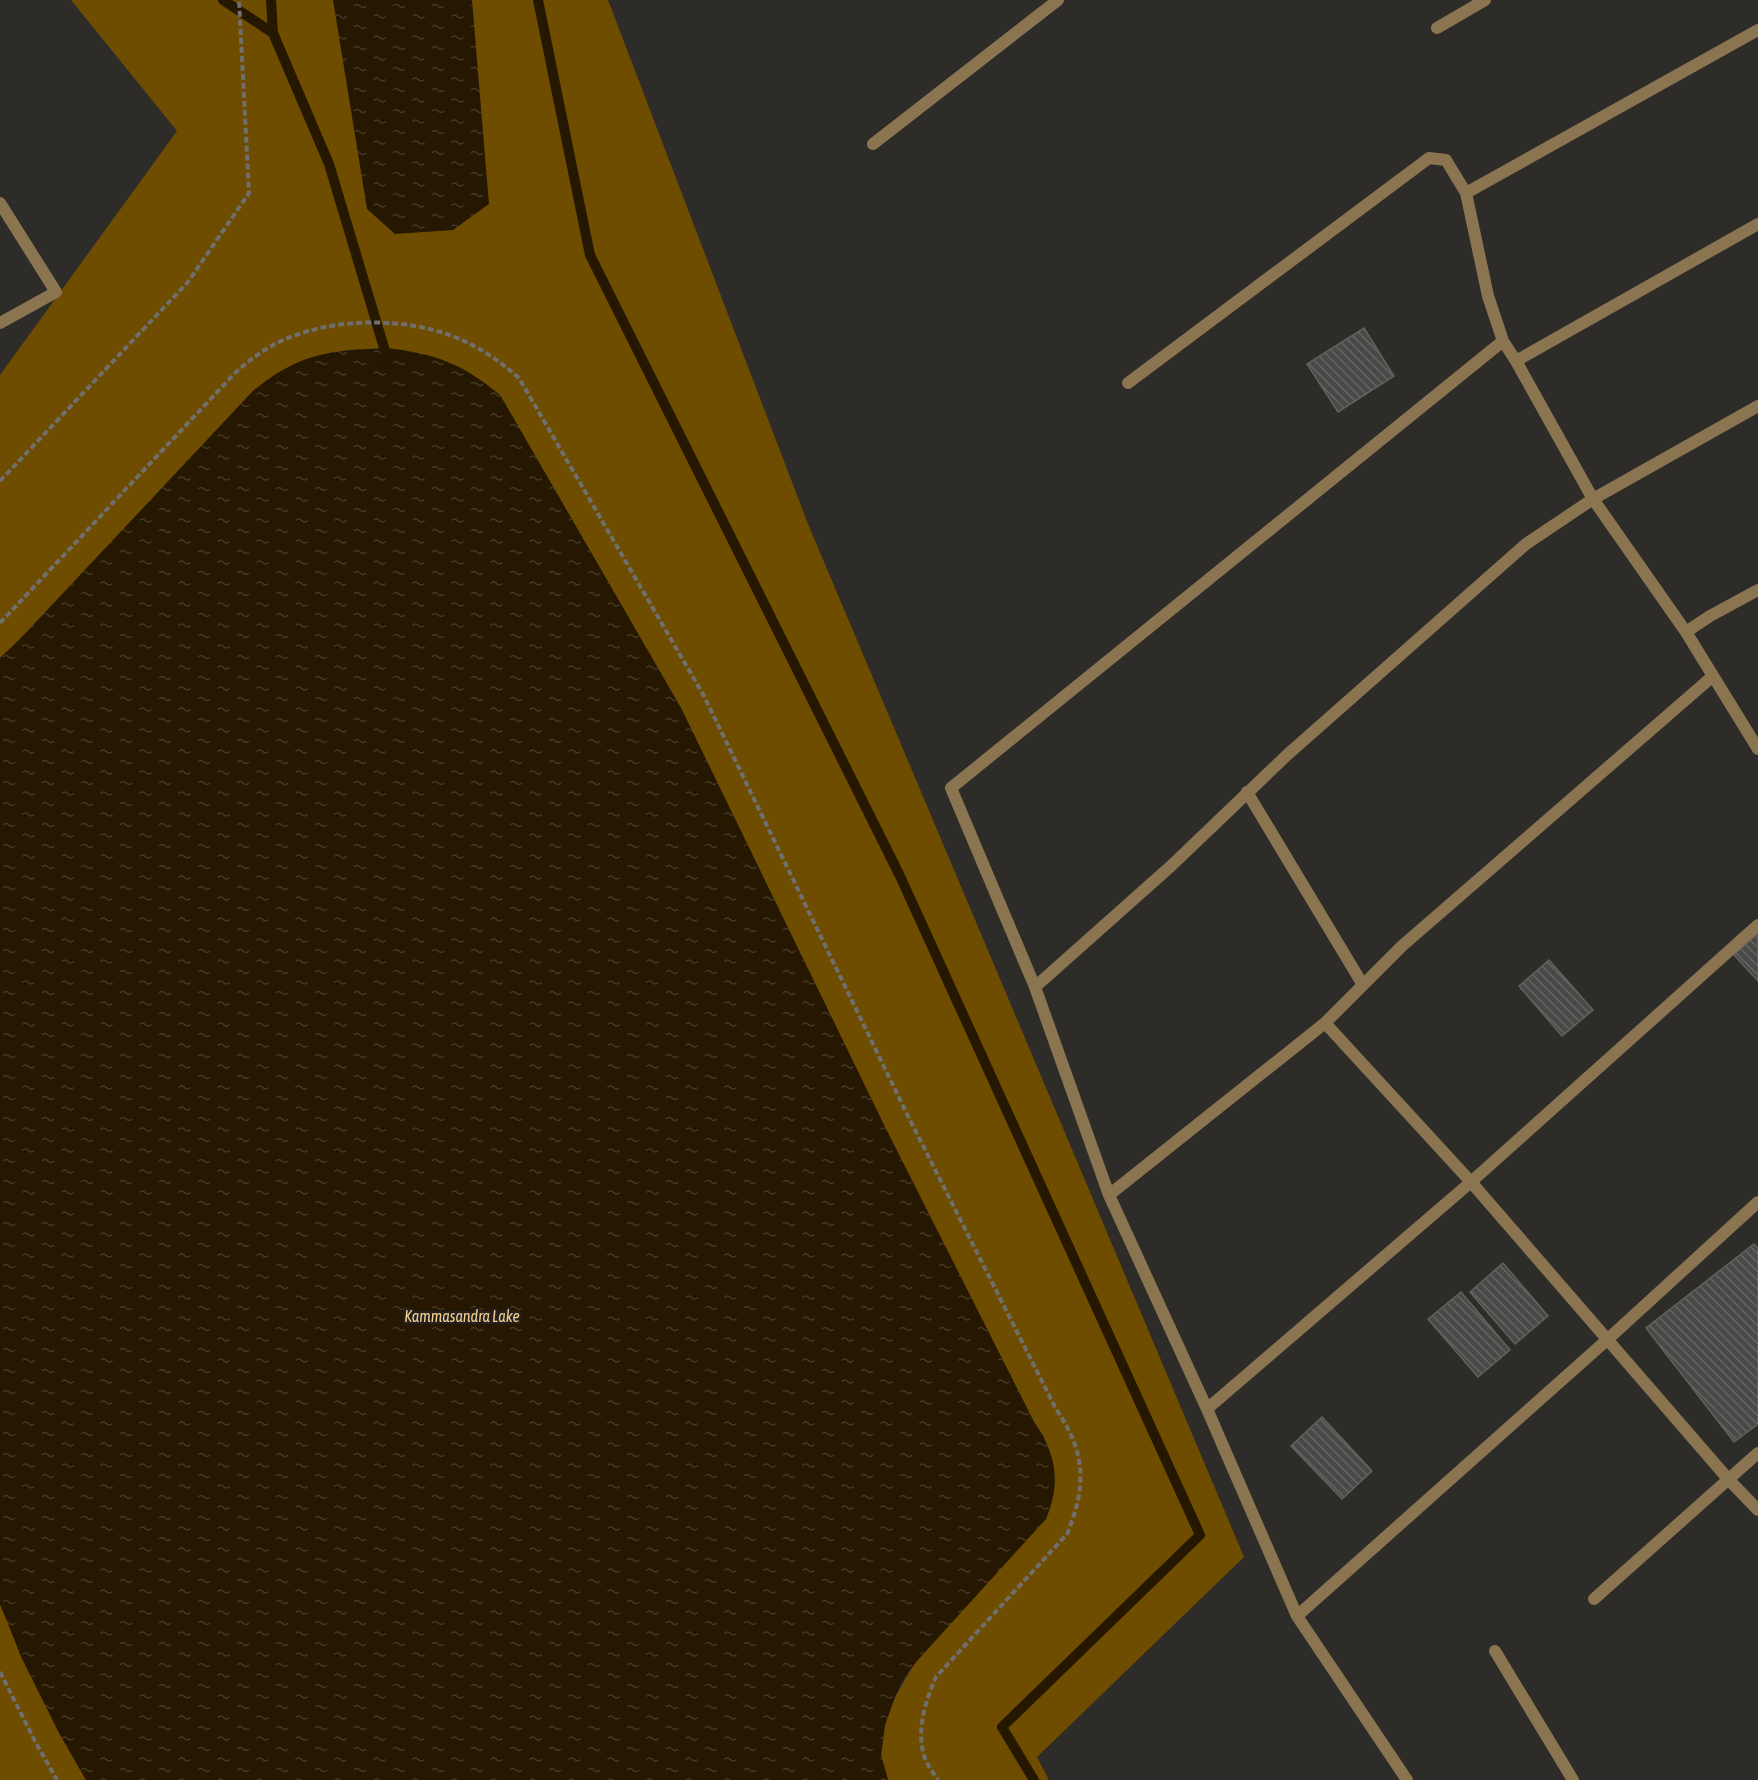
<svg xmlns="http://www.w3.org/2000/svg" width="1758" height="1780" viewBox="0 0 1758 1780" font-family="'Asap Condensed',sans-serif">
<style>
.green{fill:#6f4d00}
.water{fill:url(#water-ripples)}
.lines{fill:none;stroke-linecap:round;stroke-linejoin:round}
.stream{stroke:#261700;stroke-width:10}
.building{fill:url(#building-back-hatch);stroke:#63615f;stroke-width:1.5}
.path{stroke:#706f6d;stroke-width:4;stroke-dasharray:6 3;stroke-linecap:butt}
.lane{stroke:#8b7551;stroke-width:12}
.street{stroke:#8b7551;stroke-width:12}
.labels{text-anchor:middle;stroke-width:4.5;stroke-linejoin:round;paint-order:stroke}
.water-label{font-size:16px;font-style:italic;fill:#f7cf8e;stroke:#242220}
</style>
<defs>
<pattern id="water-ripples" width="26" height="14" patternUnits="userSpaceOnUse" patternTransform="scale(1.5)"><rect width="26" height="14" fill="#261700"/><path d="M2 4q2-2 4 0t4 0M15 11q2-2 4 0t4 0" fill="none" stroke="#453825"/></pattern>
<pattern id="building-back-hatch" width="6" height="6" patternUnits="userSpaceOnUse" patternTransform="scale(1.5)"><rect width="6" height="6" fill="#4b4947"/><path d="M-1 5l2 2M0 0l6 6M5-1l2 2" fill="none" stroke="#656361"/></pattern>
</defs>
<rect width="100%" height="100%" fill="#2d2c29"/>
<path class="green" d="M 71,0 L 608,0 L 808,524 L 1244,1557 L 1037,1757 L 1049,1780 L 888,1780 L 881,1755 L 885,1725 L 895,1697 L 1045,1438 L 1034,1422 L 884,1125 L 681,708 L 500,395 L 359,349 C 315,353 288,363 253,391 L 21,638 L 0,658 L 0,375 L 177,131 Z
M 0,1604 L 58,1731 L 86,1780 L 0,1780 Z"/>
<path class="water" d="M 333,0 L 472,0 L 489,204 L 453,230 L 395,234 L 367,209 Z
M 388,348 C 436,354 463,364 500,395 L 681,708 L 884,1125 L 1034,1422 C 1057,1455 1061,1483 1046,1519 L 917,1661 L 904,1678 L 895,1697 L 885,1725 L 881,1755 L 888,1780 L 86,1780 L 58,1731 L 22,1659 L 0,1604 L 0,658 L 21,638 L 253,391 C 301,352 329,351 388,348 Z"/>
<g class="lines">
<path class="stream" d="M 223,0 L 273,33
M 271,0 L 273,33 L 329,164 L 388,361
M 538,0 L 590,255 L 900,876 L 1200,1535 L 1002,1727 L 1034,1780"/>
</g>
<path class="building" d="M 1364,328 L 1394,376 L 1338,412 L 1307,364 Z
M 1758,933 L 1758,981 L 1734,955 Z
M 1549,960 L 1593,1010 L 1562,1036 L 1519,986 Z
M 1754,1244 L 1758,1248 L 1758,1424 L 1734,1442 L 1646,1328 Z
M 1503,1263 L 1548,1316 L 1515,1344 L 1470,1292 Z
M 1461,1292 L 1510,1350 L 1478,1377 L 1428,1319 Z
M 1322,1417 L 1372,1471 L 1342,1499 L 1291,1446 Z"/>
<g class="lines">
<path class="path" d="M 0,481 L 188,282 L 249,193 L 239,0
M 0,623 L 236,372 C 250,360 264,349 281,341 C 338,315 420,316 474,346 C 491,355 505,366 519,378 L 704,696 L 907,1114 L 1056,1409 C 1086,1453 1087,1485 1067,1534 L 936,1677 C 926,1699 916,1730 924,1755 C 926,1764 933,1772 938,1780
M 0,1672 L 36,1743 L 57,1780"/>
<path class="lane" d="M 873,144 L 1058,0
M 0,203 L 56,292 L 0,323"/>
<path class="street" d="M 1437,28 L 1485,0
M 1466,193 L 1758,30
M 1516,361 L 1758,224
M 1128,383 L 1429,158 L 1446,160 L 1466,193 L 1488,296 L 1503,341
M 1686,632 L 1710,616 L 1758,590
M 1247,792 L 1363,985
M 1035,987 L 951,788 L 1503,341 L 1516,361 L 1593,499 L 1686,632 L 1758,749
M 1325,1023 L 1471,1182 L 1729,1480 L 1758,1510
M 1109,1195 L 1325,1023 L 1402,946 L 1713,676
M 1207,1409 L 1471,1182 L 1758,925
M 1594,1599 L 1758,1453
M 1297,1616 L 1608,1339 L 1758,1202
M 1495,1651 L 1573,1780
M 1407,1780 L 1297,1616 L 1207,1409 L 1109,1195 L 1035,987 L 1171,866 L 1287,755 L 1526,544 L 1593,499 L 1758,406"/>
</g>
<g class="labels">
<g class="water-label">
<text x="462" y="1322">Kammasandra Lake</text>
</g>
</g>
</svg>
